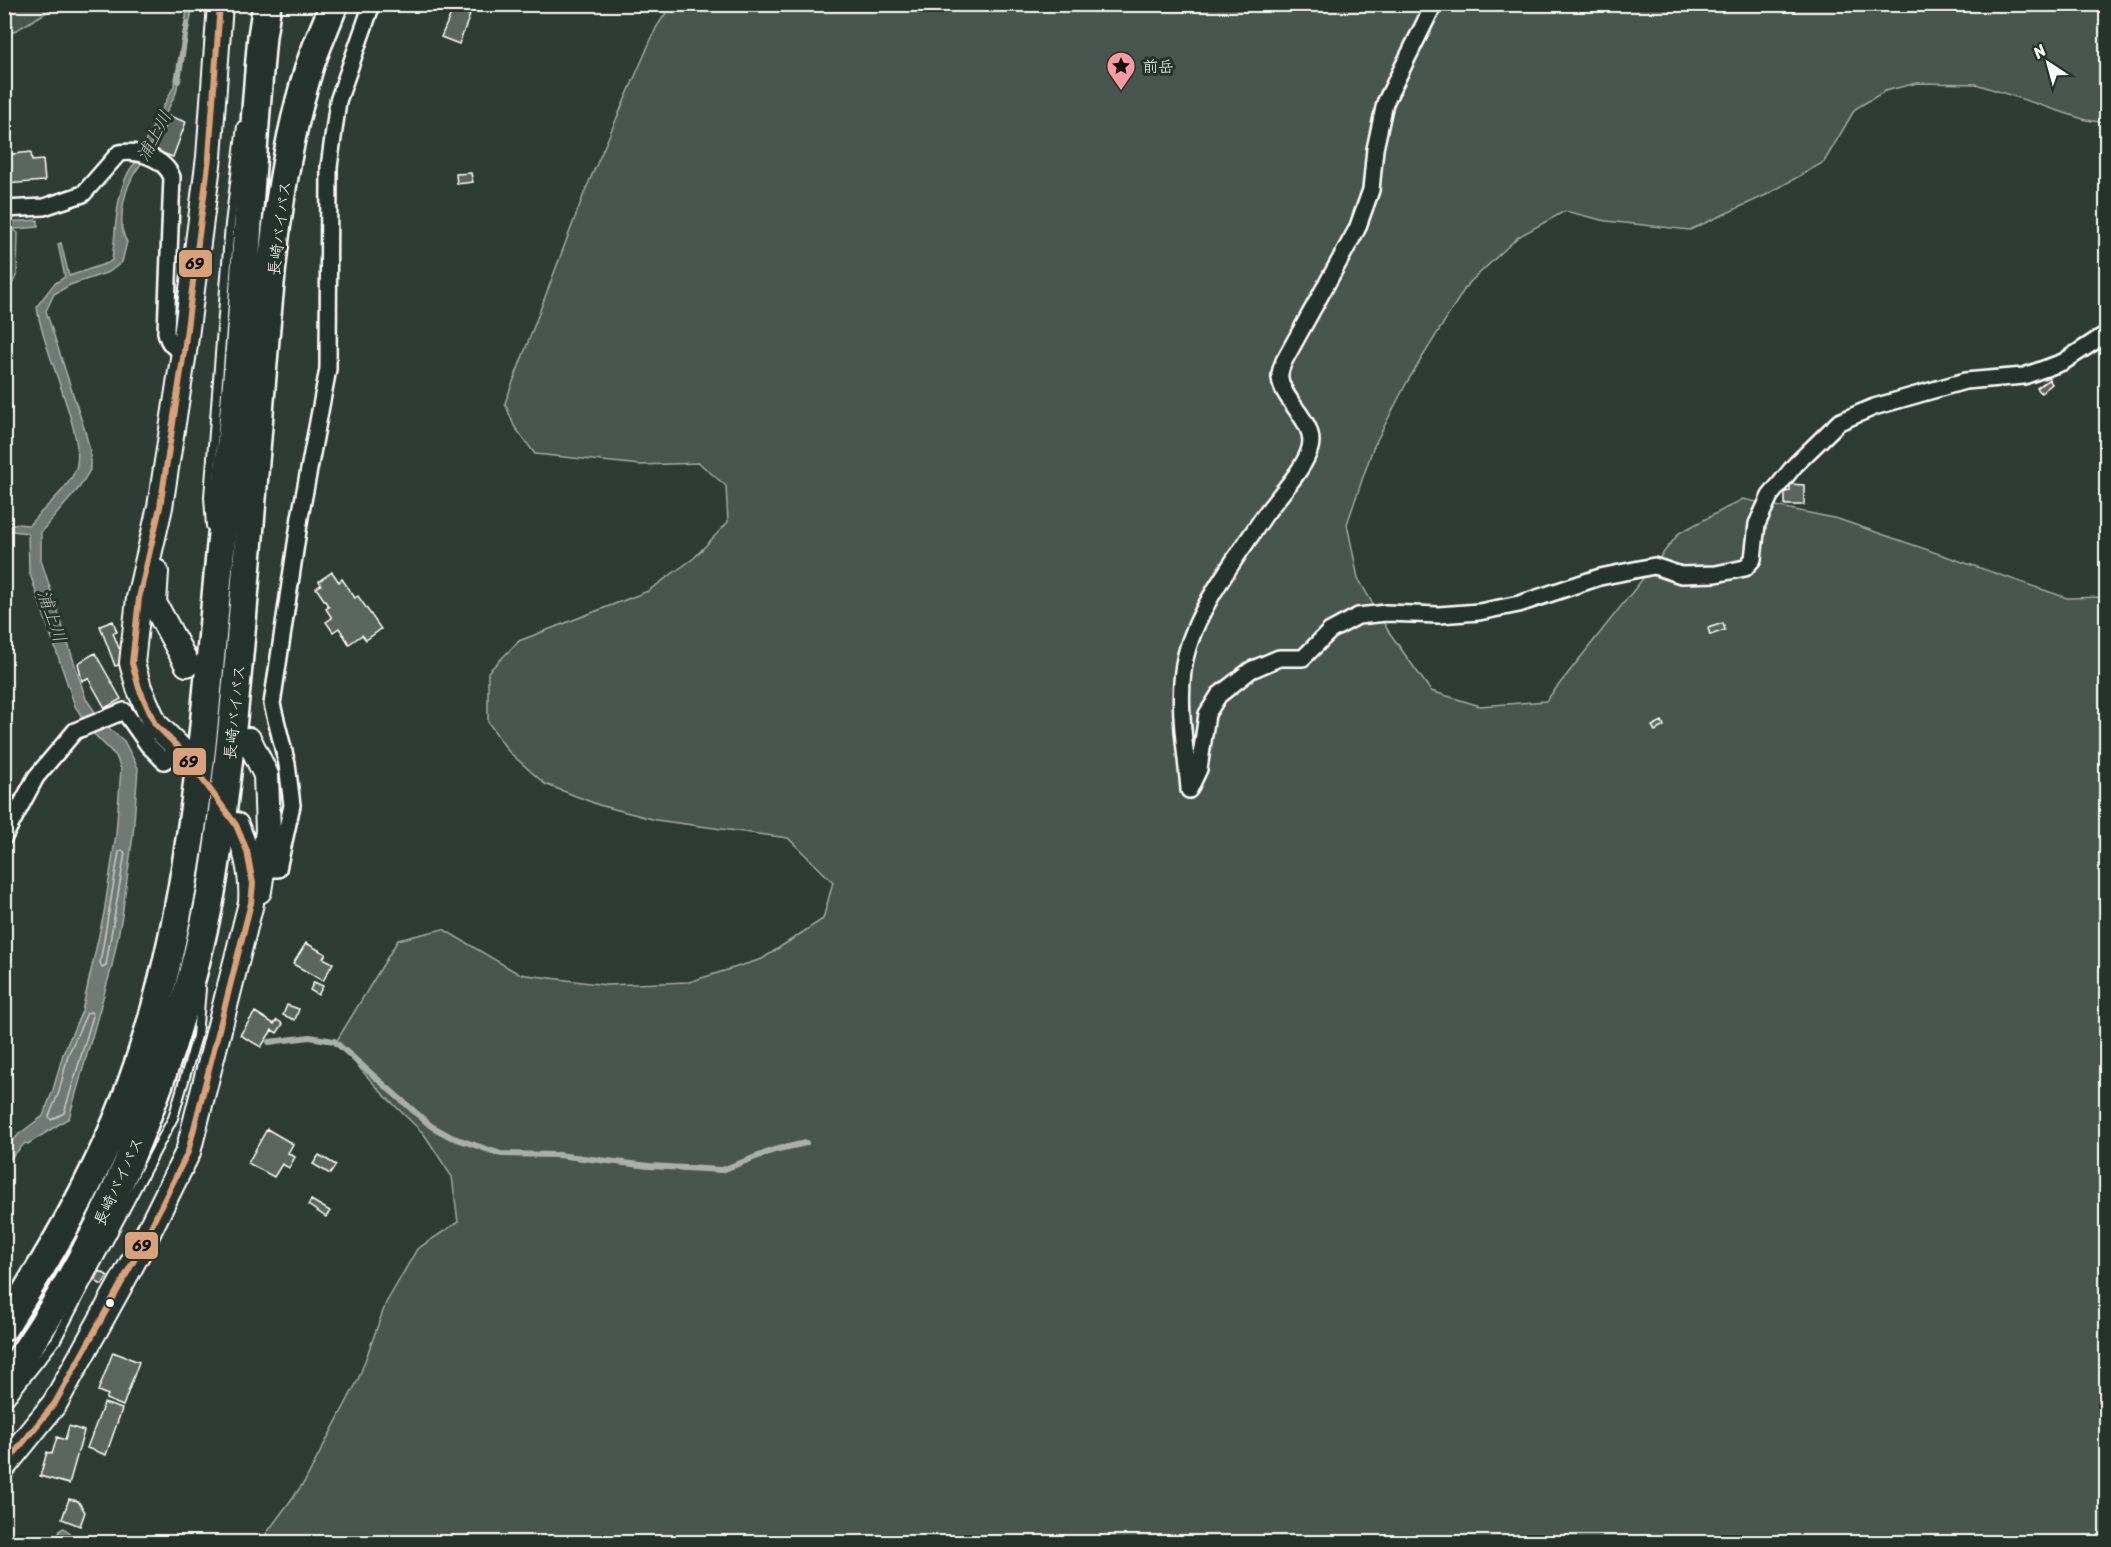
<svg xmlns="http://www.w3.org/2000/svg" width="2111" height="1547" viewBox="0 0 2111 1547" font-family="Sriracha,'Klee One',sans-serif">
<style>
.green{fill:#4a544f;stroke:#a4aaa7;stroke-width:1.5}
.water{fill:#707975;stroke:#a9afac;stroke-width:1.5}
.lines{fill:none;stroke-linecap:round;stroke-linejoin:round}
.shore{stroke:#c6c9c8;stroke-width:1.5}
.stream{stroke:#a9afac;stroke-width:6}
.building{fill:#5b6661;stroke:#fff;stroke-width:1.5}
.lane-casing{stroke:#fff;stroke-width:12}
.street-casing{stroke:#fff;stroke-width:20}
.primary-casing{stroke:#fff;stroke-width:28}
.highway-casing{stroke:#fff;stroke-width:32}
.lane{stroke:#26332d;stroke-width:8}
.street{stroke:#26332d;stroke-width:15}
.primary{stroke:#26332d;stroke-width:24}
.highway{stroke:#26332d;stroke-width:27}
.bus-1-casing{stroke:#26332d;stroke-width:10}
.bus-1{stroke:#d9a179;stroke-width:6}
.bus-dot{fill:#fff;stroke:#26332d;stroke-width:2}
.labels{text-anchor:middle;stroke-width:6;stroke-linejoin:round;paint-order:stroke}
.poi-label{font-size:16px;fill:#fff;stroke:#26332d;text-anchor:start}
.street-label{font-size:16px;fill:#fff;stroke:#26332d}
.water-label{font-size:18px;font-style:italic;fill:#b8bcba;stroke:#26332d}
.line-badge{stroke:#26332d;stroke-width:2}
.pale-badge-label{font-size:16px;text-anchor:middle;font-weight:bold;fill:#111}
</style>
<rect width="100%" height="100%" fill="#2f3b35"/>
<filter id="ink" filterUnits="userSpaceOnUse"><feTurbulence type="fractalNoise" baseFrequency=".0167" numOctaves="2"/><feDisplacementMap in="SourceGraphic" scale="12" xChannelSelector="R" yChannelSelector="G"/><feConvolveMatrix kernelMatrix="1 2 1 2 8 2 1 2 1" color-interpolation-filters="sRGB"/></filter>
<g filter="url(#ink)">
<path class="green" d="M 5,4 L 59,4 L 59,5 L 5,37 Z
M 671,5 L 2106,5 L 2106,123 L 2086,120 L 1976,84 L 1917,83 L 1885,91 L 1855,109 L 1824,162 L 1766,195 L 1690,230 L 1606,221 L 1565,211 L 1518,237 L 1467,285 L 1407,382 L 1373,448 L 1347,524 L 1358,578 L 1389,632 L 1431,691 L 1480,706 L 1546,701 L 1679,533 L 1743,499 L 1838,519 L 2067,598 L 2106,597 L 2106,1542 L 260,1542 L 305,1481 L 358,1380 L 386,1303 L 417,1249 L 458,1222 L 452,1177 L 424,1134 L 383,1094 L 336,1042 L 398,940 L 443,929 L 519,974 L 606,985 L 689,982 L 762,959 L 823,919 L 833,882 L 788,838 L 656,820 L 599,805 L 545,784 L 508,751 L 488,722 L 488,672 L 519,641 L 648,591 L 694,558 L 728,522 L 726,486 L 699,463 L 641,465 L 535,454 L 514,426 L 505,403 L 585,191 L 656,28 Z
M 5,223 L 18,233 L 17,274 L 5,299 Z"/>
<path class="water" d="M 188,5 L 193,5 L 176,93 L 148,149 C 145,162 137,167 132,178 C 123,195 117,227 127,242 L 122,262 L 109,272 L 70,285 L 54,294 L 46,311 L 85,431 L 90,451 L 90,470 L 79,488 L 41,532 L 41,560 L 86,699 L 103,723 L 124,741 L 138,768 L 133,835 L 122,916 L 112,966 L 69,1118 L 28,1144 L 25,1143 L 5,1164 L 5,1150 L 19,1134 L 43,1116 L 53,1090 L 63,1054 L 82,1011 L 104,913 L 116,834 L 121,769 L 116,756 L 90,730 L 75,706 L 29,571 L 28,533 L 5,530 L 5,523 L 29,525 C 43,508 69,489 76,468 C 87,438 40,344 37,306 L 54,284 L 65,277 L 58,244 L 61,243 L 69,276 L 108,263 L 112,260 C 116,233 115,200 127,175 C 132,163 141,161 142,148 L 174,86 Z
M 38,220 L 38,227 L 5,230 L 5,222 Z
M 64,1528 L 74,1536 L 76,1542 L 55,1542 L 60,1530 Z"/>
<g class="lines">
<path class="shore" d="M 122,850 L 125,853 L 106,965 L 102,967 L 100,963 L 119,852 Z
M 91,1012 L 93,1016 L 64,1113 L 51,1120 L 49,1116 L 59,1092 L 68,1055 L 87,1013 Z"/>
<path class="stream" d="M 178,81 L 187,23
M 269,1042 L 310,1037 L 334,1041 L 431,1126 L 451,1137 L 501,1154 L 558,1155 L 649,1166 L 722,1170 L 774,1150 L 806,1143"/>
</g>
<path class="building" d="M 453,9 L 470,15 L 459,44 L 441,37 Z
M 169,116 L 186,122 L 173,157 L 151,149 L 159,127 L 164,129 Z
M 31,152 L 32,161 L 43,160 L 45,181 L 4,184 L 4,155 Z
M 471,173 L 473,182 L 457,184 L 456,174 Z
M 2049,379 L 2052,384 L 2041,393 L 2037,388 Z
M 1790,484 L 1804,485 L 1804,505 L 1785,505 L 1785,492 L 1790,491 Z
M 332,572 L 339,582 L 342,579 L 355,598 L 358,596 L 381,629 L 366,640 L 362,635 L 349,644 L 339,628 L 333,632 L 326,622 L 332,618 L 326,609 L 329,607 L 316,588 L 321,585 L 319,581 Z
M 113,621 L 117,632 L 113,633 L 119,648 L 121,647 L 122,664 L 115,666 L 100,626 Z
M 1723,623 L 1725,630 L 1710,635 L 1708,628 Z
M 95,653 L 121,699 L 105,708 L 88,678 L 82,681 L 78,663 Z
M 1662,721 L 1664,726 L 1655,731 L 1652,726 Z
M 4,723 L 11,724 L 10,736 L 4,736 Z
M 6,793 L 16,797 L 12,806 L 4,803 Z
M 306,943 L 326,954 L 323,958 L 333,963 L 323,981 L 293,964 Z
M 314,982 L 323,986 L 318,995 L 310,990 Z
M 287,1005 L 299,1009 L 295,1020 L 283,1015 Z
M 255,1012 L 274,1024 L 277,1020 L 283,1024 L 277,1033 L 272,1030 L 261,1047 L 240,1035 Z
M 267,1129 L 293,1144 L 288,1153 L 295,1157 L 289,1168 L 282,1164 L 274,1177 L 248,1163 Z
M 319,1155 L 336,1165 L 330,1174 L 313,1164 Z
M 311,1200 L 330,1211 L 326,1217 L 308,1205 Z
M 100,1271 L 108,1276 L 102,1285 L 95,1281 Z
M 113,1352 L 139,1362 L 123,1406 L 106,1399 L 108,1395 L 98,1391 Z
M 104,1403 L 122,1409 L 106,1455 L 87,1448 Z
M 69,1426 L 84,1431 L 69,1484 L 40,1476 L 47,1452 L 52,1454 L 57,1437 L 65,1440 Z
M 69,1499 L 78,1501 L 85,1512 L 80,1526 L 62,1519 Z"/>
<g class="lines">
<g class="lane-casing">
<path id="lane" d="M 211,526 L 209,497 L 230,224 L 242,126
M 4,1406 L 56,1340 L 173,1118 L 197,1036 L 201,989"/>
</g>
<g class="street-casing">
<path id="street" d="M 4,209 L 44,207 L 83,194 L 119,153 C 139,150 164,158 172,177 L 166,332 C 168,343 173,348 184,352
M 1189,789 C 1186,751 1178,709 1183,671 C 1189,618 1233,563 1262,519 C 1275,499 1304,471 1310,448 C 1317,423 1283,402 1280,378 C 1279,373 1282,366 1284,361 L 1357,229 L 1371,190 L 1375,149 L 1385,103 L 1434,4
M 1189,790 L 1199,769 L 1207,714 L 1219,695 L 1251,670 L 1279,658 L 1303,658 L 1330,631 L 1358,616 L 1386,613 L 1439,615 L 1479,612 L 1519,604 L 1600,577 L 1654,566 L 1681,575 L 1716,574 L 1745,568 L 1753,559 L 1757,524 L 1770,496 L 1795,465 L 1839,422 L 1874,407 L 1965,381 L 2024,376 L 2063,362 L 2106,334
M 4,837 L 36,777 L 75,731 L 124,711 L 148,745 L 164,761 L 181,750
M 264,869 L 278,869 L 292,805 L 287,764 L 272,704 L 300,517 L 328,369 L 329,167 L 338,101 L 372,4"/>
</g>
<g class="primary-casing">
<path id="primary" d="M 156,572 L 154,603 L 187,664
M 249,740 L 266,775 L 268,831 L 259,891
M 181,750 L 155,724 L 139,688 L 132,663 L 139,598 L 160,507 L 184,352 L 209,157 L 220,4
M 4,1466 L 55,1403 L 138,1253 L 188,1152 L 251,903 C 253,875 247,851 236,825"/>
</g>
<g class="highway-casing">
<path id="highway" d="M 4,1327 C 57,1244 107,1158 138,1065 C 189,914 202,755 216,597 C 224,512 233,428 240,343 C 247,241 253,138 262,36 L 267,4
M 4,1382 C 103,1246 169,1086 205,922 C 216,874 221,822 227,773 C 240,665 247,557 256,450 C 267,322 272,188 310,65 C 317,45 326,25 334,4"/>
</g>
<use href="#lane" class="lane"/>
<use href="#street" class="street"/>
<use href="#primary" class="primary"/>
<use href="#highway" class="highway"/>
<g class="bus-1-casing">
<path id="bus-1" d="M 4,1466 L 55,1403 L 138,1253 L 188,1152 L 251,903 L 253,884 L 247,851 L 236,825 L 181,750 L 155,724 L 139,688 L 132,663 L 139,598 L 160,507 L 184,352 L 209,157 L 220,4"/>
</g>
<use href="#bus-1" class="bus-1"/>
</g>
</g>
<defs>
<g id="sight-pin" transform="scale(1.5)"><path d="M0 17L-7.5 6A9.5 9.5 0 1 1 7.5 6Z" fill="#ff9aa2" stroke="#26332d"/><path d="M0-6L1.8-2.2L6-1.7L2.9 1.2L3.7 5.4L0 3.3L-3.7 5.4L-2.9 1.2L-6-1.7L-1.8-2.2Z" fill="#111"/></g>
</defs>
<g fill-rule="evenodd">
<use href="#sight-pin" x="1121" y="66"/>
</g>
<circle class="bus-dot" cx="110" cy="1303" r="5"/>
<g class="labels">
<g class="poi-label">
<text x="1142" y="72">前岳</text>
</g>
<g class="street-label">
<text transform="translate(279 228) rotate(-83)" y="6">長崎バイパス</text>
<text transform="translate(234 712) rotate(-84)" y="6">長崎バイパス</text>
<text transform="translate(118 1181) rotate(-65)" y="6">長崎バイパス</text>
</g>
<g class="water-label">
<text transform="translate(154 136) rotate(-62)" y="6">浦上川</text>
<text transform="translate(52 616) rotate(71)" y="6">浦上川</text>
</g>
</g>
<g class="line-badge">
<rect x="178" y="249" width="35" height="29" rx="6" fill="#d9a179"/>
<rect x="172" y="747" width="35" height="29" rx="6" fill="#d9a179"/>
<rect x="124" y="1231" width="35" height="29" rx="6" fill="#d9a179"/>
</g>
<g class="pale-badge-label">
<text x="195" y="269">69</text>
<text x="189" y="767">69</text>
<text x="142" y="1251">69</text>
</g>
<rect width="2111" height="1547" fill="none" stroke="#26332d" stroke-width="24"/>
<rect x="12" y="12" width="2087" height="1523" fill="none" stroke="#fff" stroke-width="2" filter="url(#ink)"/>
<g transform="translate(2048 63) rotate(324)" stroke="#26332d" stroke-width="4.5" paint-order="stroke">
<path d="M0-4.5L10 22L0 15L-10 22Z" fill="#ffffff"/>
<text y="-9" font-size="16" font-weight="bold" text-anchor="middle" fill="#ffffff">N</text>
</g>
</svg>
